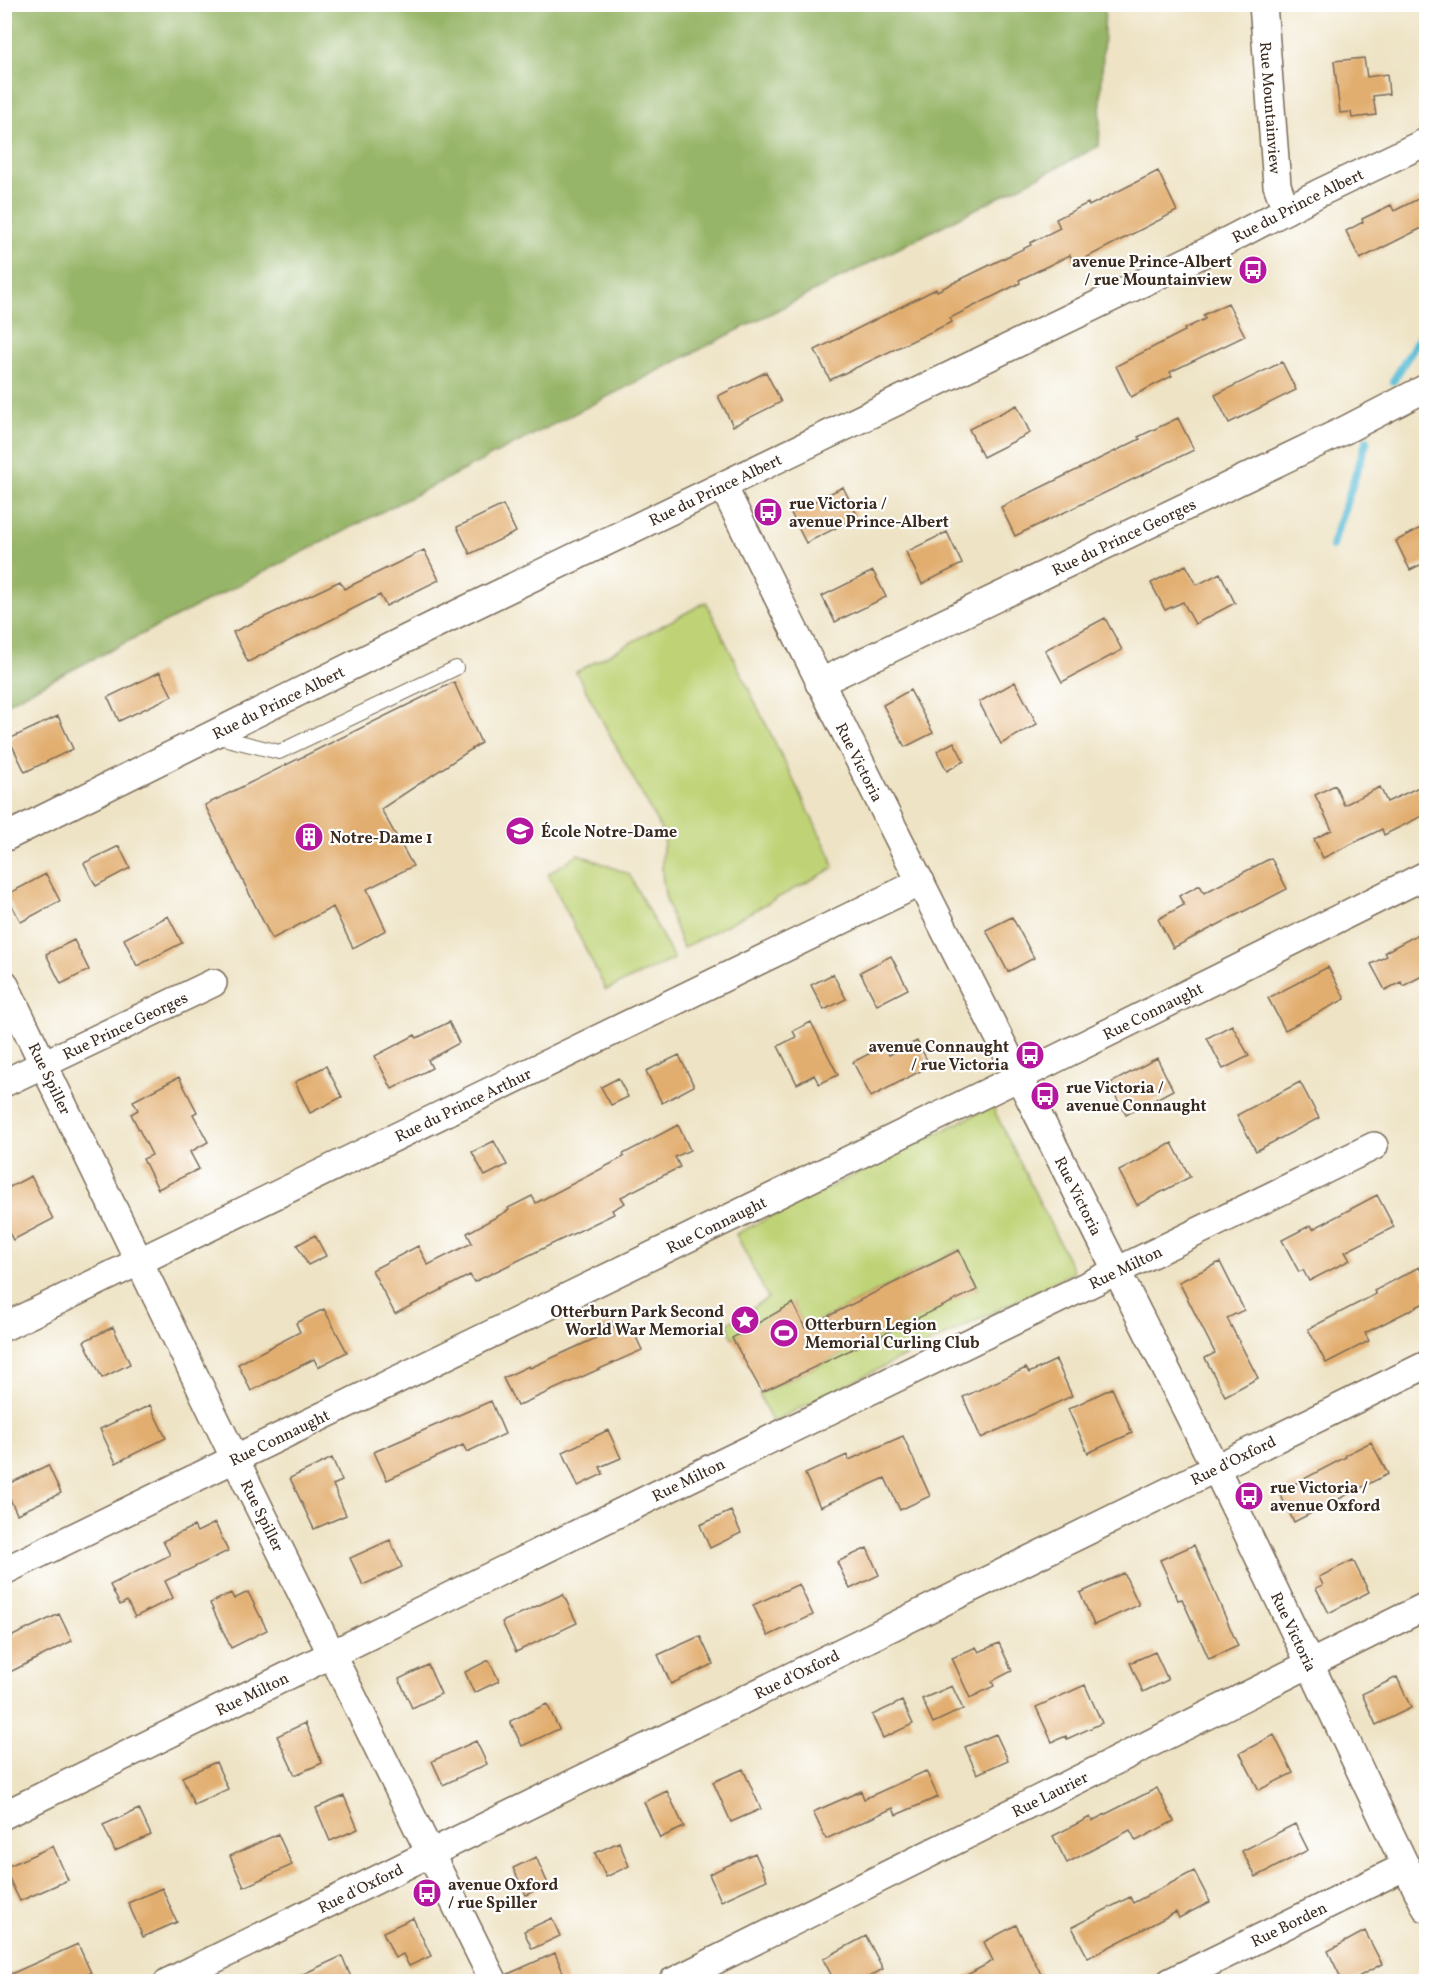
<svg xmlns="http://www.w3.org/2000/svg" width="1431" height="1986" viewBox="0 0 1431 1986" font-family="Vollkorn,serif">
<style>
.green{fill:#bfd376;stroke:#7d7e4a;stroke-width:1.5}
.forest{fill:#97b567;stroke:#697042;stroke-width:1.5}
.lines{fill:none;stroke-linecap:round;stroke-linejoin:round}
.stream{stroke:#57bbd6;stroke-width:8}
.building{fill:#e2ae70}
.lane-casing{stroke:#7a6b58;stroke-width:16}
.street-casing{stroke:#7a6b58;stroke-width:30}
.lane{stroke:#fff;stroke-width:14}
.street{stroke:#fff;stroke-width:27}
.labels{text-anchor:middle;stroke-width:4.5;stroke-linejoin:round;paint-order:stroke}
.street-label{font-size:16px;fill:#3b2a1e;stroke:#fff}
.poi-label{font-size:16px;font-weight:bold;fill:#3b2a1e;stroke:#fff;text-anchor:start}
</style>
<rect width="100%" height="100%" fill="#fff"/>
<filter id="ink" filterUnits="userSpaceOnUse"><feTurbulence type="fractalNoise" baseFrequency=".0167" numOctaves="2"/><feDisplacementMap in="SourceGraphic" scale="12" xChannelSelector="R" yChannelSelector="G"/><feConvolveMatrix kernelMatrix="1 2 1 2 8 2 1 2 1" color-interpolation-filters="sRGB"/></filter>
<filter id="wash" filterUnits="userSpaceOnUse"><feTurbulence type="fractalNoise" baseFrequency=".008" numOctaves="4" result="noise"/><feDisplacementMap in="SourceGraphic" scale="24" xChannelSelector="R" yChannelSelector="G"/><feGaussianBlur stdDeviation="1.35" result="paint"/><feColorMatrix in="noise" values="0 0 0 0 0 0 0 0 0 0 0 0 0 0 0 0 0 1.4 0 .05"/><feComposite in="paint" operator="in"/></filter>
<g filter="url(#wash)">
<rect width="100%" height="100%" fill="#eee3c5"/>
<path class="green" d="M 706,602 L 832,859 L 831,860 L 834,868 L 683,948 C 668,909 656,880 665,837 L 576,672 Z
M 578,854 L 629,874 L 674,959 L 606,990 L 548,874 Z
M 992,1106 L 1074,1272 L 772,1422 L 759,1394 L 977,1289 L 958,1250 L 805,1328 L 793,1304 L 732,1338 L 727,1324 L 768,1298 L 736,1234 Z"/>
<path class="forest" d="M 5,4 L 1105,5 L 1099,146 L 5,704 Z"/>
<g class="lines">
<path class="stream" d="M 1393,381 L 1426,327
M 1332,546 L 1367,440"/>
</g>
<g id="blocks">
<path class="building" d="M 1364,58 L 1367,77 L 1387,74 L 1389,94 L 1373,96 L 1376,115 L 1352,118 L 1351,112 L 1340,113 L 1334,61 Z
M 1158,171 L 1177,211 L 1074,264 L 1070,255 L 1019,280 L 1020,283 L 950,318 L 952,322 L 830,380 L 815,350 L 936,289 L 937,291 L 1031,245 L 1030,243 L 1060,228 L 1056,219 L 1088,203 L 1089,206 Z
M 1426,195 L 1426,226 L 1360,259 L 1346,231 L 1363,222 L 1362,219 L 1391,205 L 1394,211 Z
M 1228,303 L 1245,336 L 1170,372 L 1172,376 L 1131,397 L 1116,366 L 1185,331 L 1184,329 L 1205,319 L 1203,315 Z
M 1282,362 L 1296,390 L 1229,423 L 1215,395 Z
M 766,372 L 781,402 L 733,426 L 718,396 Z
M 1017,405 L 1030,433 L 983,457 L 969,429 Z
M 1178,418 L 1194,450 L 1015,536 L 1001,507 L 1140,439 L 1138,437 Z
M 843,487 L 858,517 L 806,543 L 791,513 Z
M 503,505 L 516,532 L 470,554 L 457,527 Z
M 1426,525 L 1426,562 L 1410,570 L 1396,541 Z
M 947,532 L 962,564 L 922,584 L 906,552 Z
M 424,550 L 439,580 L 386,606 L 380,595 L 248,662 L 233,632 L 340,581 L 344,589 Z
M 1186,565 L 1197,585 L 1220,573 L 1235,603 L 1195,624 L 1183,602 L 1165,610 L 1151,583 Z
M 873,571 L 886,597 L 835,622 L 822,596 Z
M 1105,618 L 1122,650 L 1062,682 L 1045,650 Z
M 160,672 L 172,696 L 119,721 L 108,697 Z
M 454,682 L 481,743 L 381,809 L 413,866 L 367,889 L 386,930 L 353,948 L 333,907 L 272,939 L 205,805 Z
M 1015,682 L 1037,724 L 1001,744 L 979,702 Z
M 910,690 L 933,733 L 905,747 L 883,705 Z
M 58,716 L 73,749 L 25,772 L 9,739 Z
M 954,742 L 964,761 L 947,771 L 937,751 Z
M 1335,785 L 1344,805 L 1380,787 L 1387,802 L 1419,787 L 1426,803 L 1426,814 L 1384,835 L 1382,829 L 1323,858 L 1314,839 L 1332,830 L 1315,795 Z
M 119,846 L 130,868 L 96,886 L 84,863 Z
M 1271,858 L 1287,889 L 1173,948 L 1158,919 L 1184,905 L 1179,896 L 1200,885 L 1204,893 Z
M 46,874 L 60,901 L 21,922 L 6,895 Z
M 168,916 L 182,943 L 137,966 L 124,939 Z
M 1012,917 L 1034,958 L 1008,972 L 986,930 Z
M 1426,930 L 1426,974 L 1403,986 L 1401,982 L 1385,990 L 1371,964 L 1387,956 L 1385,952 Z
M 74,940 L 89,970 L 61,984 L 46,954 Z
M 891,956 L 908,989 L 877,1005 L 860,972 Z
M 1328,967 L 1345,999 L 1285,1030 L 1268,998 Z
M 833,974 L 846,999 L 824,1010 L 811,985 Z
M 449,1022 L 459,1043 L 428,1060 L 432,1068 L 392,1089 L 375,1056 L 415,1035 L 417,1038 Z
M 811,1022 L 838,1075 L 819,1084 L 814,1075 L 797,1084 L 778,1046 L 796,1037 L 793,1031 Z
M 1232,1025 L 1249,1056 L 1223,1069 L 1207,1038 Z
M 917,1041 L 930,1066 L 871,1097 L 853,1062 L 884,1046 L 889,1055 Z
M 679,1055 L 694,1086 L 662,1103 L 646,1071 Z
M 1157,1058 L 1173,1090 L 1126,1115 L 1109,1084 Z
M 326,1066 L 342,1097 L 310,1113 L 295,1082 Z
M 179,1077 L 197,1112 L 193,1114 L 208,1142 L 190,1152 L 199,1169 L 158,1189 L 143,1159 L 152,1155 L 131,1114 L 138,1110 L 133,1101 Z
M 618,1078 L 628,1097 L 611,1105 L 601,1087 Z
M 1300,1082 L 1319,1118 L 1256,1151 L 1237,1115 Z
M 678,1125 L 690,1150 L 675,1157 L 680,1167 L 621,1197 L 625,1203 L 612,1210 L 614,1214 L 474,1282 L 470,1275 L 395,1314 L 372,1270 L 418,1246 L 428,1265 L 472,1243 L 467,1233 L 509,1210 L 508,1208 L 532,1196 L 536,1203 L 624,1157 L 623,1154 Z
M 494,1141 L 507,1165 L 485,1176 L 472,1152 Z
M 1172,1143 L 1190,1177 L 1137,1205 L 1119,1171 Z
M 31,1176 L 53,1219 L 13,1240 L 4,1223 L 4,1190 Z
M 1377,1195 L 1394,1227 L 1345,1252 L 1350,1260 L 1309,1281 L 1303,1270 L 1299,1272 L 1282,1240 L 1311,1225 L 1313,1229 Z
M 315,1235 L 326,1256 L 308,1265 L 297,1245 Z
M 959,1250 L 977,1290 L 762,1392 L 732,1338 L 793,1303 L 805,1328 Z
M 1220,1262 L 1244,1310 L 1227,1318 L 1258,1378 L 1225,1396 L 1205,1358 L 1215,1353 L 1179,1282 Z
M 1419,1267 L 1426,1281 L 1426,1302 L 1365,1333 L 1369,1341 L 1326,1363 L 1308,1329 L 1376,1294 L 1374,1291 Z
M 324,1309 L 347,1352 L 318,1367 L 314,1359 L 251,1391 L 238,1364 L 300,1332 L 296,1323 Z
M 612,1322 L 615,1329 L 629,1322 L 642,1350 L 517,1406 L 503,1378 L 529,1366 L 530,1368 L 596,1338 L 593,1331 Z
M 113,1327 L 130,1364 L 102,1378 L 84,1341 Z
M 1056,1360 L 1072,1396 L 981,1438 L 963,1397 L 1026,1368 L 1029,1373 Z
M 1112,1388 L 1132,1433 L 1088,1453 L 1068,1409 Z
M 491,1401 L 505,1434 L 467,1452 L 463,1445 L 387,1480 L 374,1452 Z
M 150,1405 L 166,1438 L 116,1463 L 100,1429 Z
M 608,1430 L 621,1458 L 600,1467 L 603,1474 L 578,1486 L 563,1452 Z
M 903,1436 L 930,1496 L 900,1510 L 885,1478 L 820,1507 L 805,1474 L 847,1455 L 849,1460 Z
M 1371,1442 L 1388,1474 L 1294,1522 L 1279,1492 L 1346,1457 L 1345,1455 Z
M 332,1458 L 342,1481 L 333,1485 L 346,1515 L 314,1529 L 290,1478 Z
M 48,1465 L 61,1493 L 17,1514 L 4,1486 Z
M 731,1511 L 741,1533 L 710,1548 L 700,1525 Z
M 215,1523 L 228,1551 L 165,1581 L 173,1598 L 135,1617 L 127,1601 L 120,1605 L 110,1585 L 170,1555 L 163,1541 L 194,1526 L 197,1532 Z
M 390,1540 L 402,1567 L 363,1585 L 350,1558 Z
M 1194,1545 L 1238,1646 L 1209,1659 L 1182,1599 L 1178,1600 L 1160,1560 Z
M 867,1548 L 879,1575 L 850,1589 L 837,1562 Z
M 1353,1560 L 1369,1592 L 1329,1613 L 1316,1588 L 1323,1585 L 1319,1577 Z
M 1124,1573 L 1139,1605 L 1094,1625 L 1080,1593 Z
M 799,1584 L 813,1615 L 768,1636 L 753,1605 Z
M 248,1592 L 267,1630 L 231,1648 L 210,1603 L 231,1593 L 234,1599 Z
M 563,1594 L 577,1623 L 516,1652 L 502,1622 Z
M 59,1614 L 72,1641 L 4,1675 L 4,1640 Z
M 700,1636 L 713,1664 L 671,1684 L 658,1655 Z
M 999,1643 L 1012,1671 L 992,1681 L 994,1686 L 970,1698 L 952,1658 L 976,1647 L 979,1652 Z
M 1155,1652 L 1168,1680 L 1143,1692 L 1130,1663 Z
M 489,1660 L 499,1681 L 474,1693 L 465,1672 Z
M 428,1665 L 441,1694 L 412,1708 L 399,1679 Z
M 1397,1677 L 1411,1708 L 1376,1725 L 1362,1694 Z
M 1085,1685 L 1102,1723 L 1067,1739 L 1066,1736 L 1052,1742 L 1036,1707 Z
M 952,1686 L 963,1709 L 933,1723 L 922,1699 Z
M 902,1701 L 913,1724 L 883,1738 L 872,1715 Z
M 547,1704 L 559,1729 L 522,1746 L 510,1721 Z
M 305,1723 L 322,1763 L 295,1775 L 277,1736 Z
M 996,1734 L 1008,1760 L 977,1774 L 965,1747 Z
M 1274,1735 L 1293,1773 L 1259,1790 L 1240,1753 Z
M 476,1741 L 487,1764 L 443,1785 L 432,1761 Z
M 216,1762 L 228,1789 L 194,1805 L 182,1777 Z
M 743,1769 L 761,1809 L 731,1822 L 713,1782 Z
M 926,1771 L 938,1797 L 896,1815 L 893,1808 L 826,1839 L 813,1812 L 861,1791 L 864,1799 Z
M 1157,1788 L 1174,1821 L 1136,1841 L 1130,1830 L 1067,1863 L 1053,1836 L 1090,1817 L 1092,1821 Z
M 667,1791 L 684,1827 L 660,1838 L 644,1802 Z
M 344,1796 L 358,1829 L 330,1841 L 316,1808 Z
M 139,1809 L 151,1835 L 115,1851 L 103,1825 Z
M 1295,1824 L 1308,1850 L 1256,1877 L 1242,1851 Z
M 278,1834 L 292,1865 L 244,1887 L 230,1856 Z
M 619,1842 L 629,1866 L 606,1877 L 595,1853 Z
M 53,1846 L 68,1880 L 20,1901 L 4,1868 Z
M 755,1853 L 767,1880 L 721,1901 L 709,1874 Z
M 536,1857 L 548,1884 L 526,1895 L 513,1868 Z
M 1194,1871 L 1210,1902 L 1179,1918 L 1176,1912 L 1088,1958 L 1072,1927 L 1130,1897 L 1133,1903 Z
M 162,1888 L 177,1922 L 143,1937 L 128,1903 Z
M 413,1918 L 431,1956 L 409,1966 L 403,1954 L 395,1958 L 383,1932 Z
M 552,1918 L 560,1936 L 532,1949 L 524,1931 Z
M 1016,1925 L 1045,1982 L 954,1982 L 993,1961 L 984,1942 Z
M 1365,1931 L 1382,1964 L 1349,1982 L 1343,1982 L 1328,1951 Z
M 866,1936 L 883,1969 L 860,1982 L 835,1982 L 823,1959 Z
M 78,1944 L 91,1973 L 72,1982 L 4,1982 L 4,1977 Z
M 555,1953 L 567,1982 L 509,1982 L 508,1974 Z
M 342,1956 L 353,1982 L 286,1982 Z"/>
</g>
</g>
<g filter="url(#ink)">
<use href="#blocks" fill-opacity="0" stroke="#7a6b58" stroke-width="1.5"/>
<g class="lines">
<g class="lane-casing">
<path id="lane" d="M 215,736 L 279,752 L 456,668"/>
</g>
<g class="street-casing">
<g id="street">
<path id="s1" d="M 1263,4 L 1277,185 L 1286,210"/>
<path id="s2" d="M 723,486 C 884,815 1053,1141 1216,1469 C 1288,1615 1355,1762 1426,1908"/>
<path id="s3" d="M 819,683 L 1345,430 L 1426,388"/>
<path id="s4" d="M 4,838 L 436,624 L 1202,254 L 1319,193 L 1426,142"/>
<path id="s5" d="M 4,983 L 235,1459 L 494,1982"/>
<path id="s6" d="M 4,1083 L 213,983"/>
<path id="s7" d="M 4,1327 L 921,882"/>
<path id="s8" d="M 4,1571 L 1019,1077 L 1426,875"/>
<path id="s9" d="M 4,1815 L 674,1486 L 1374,1146"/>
<path id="s10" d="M 168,1982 L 1426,1365"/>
<path id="s11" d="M 672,1982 L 1426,1606"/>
<path id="s12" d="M 1170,1982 L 1406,1866"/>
</g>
</g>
<use href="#lane" class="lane"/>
<use href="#street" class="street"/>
</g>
</g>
<defs>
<g id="bus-disc" transform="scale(1.5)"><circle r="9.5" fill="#b5179e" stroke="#fff"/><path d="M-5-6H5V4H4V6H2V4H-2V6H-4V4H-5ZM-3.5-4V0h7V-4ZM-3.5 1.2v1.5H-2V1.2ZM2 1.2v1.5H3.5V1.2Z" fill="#fff"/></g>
<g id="school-disc" transform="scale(1.5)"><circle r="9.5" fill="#b5179e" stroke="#fff"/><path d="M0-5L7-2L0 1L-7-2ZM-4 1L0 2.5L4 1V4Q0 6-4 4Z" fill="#fff"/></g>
<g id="building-disc" transform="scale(1.5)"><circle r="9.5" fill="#b5179e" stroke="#fff"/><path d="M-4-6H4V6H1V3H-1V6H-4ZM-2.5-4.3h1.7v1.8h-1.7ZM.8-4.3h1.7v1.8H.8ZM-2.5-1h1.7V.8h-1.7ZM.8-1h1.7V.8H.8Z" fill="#fff"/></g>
<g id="sight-disc" transform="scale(1.5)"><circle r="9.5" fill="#b5179e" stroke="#fff"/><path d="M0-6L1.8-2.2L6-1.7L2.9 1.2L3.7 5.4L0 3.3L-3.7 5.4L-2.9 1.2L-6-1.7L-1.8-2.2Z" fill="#fff"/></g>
<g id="stadium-disc" transform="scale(1.5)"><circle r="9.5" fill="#b5179e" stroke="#fff"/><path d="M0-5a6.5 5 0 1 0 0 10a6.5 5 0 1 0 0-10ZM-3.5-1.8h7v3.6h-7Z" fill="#fff"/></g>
</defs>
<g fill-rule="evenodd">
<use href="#bus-disc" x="1253" y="270"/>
<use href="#bus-disc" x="768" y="512"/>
<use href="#school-disc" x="520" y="831"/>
<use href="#building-disc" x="309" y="837"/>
<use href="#bus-disc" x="1030" y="1055"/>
<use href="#bus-disc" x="1045" y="1096"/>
<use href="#sight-disc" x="745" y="1320"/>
<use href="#stadium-disc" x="784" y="1333"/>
<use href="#bus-disc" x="1249" y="1496"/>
<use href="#bus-disc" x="427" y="1893"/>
</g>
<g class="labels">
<g class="street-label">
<text dy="6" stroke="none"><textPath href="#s1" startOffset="104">Rue Mountainview</textPath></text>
<text dy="6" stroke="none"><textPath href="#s4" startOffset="1440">Rue du Prince Albert</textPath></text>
<text dy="6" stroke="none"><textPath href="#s4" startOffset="792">Rue du Prince Albert</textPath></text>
<text dy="6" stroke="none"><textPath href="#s3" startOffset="338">Rue du Prince Georges</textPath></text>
<text dy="6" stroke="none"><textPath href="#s4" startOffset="306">Rue du Prince Albert</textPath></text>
<text dy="6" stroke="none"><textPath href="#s2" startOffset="308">Rue Victoria</textPath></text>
<text dy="6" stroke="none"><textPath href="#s8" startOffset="1278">Rue Connaught</textPath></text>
<text dy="6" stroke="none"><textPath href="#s6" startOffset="134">Rue Prince Georges</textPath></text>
<text dy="6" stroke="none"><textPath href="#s5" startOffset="106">Rue Spiller</textPath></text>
<text dy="6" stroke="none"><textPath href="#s7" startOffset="510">Rue du Prince Arthur</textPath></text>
<text dy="6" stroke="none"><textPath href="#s2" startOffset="794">Rue Victoria</textPath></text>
<text dy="6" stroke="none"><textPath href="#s8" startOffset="792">Rue Connaught</textPath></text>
<text dy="6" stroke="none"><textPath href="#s9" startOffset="1248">Rue Milton</textPath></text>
<text dy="6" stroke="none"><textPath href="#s8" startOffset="306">Rue Connaught</textPath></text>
<text dy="6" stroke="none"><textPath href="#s10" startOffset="1186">Rue d'Oxford</textPath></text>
<text dy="6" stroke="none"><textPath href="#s9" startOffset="762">Rue Milton</textPath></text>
<text dy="6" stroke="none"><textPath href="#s5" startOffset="592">Rue Spiller</textPath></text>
<text dy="6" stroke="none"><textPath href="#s2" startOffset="1280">Rue Victoria</textPath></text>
<text dy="6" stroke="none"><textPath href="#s10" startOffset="700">Rue d'Oxford</textPath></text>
<text dy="6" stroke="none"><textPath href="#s9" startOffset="276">Rue Milton</textPath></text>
<text dy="6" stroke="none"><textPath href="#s11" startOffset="422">Rue Laurier</textPath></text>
<text dy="6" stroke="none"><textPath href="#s10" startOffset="214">Rue d'Oxford</textPath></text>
<text dy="6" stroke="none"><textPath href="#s12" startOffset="132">Rue Borden</textPath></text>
</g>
<g class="poi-label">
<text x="1232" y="267" text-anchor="end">avenue Prince-Albert<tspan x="1232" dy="18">/ rue Mountainview</tspan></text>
<text x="789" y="509">rue Victoria /<tspan x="789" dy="18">avenue Prince-Albert</tspan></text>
<text x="541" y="837">École Notre-Dame</text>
<text x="330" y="843">Notre-Dame 1</text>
<text x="1009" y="1052" text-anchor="end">avenue Connaught<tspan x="1009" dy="18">/ rue Victoria</tspan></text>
<text x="1066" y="1093">rue Victoria /<tspan x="1066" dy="18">avenue Connaught</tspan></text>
<text x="724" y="1317" text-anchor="end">Otterburn Park Second<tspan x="724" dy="18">World War Memorial</tspan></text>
<text x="805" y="1330">Otterburn Legion<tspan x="805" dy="18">Memorial Curling Club</tspan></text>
<text x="1270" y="1493">rue Victoria /<tspan x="1270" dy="18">avenue Oxford</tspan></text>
<text x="448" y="1890">avenue Oxford<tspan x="448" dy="18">/ rue Spiller</tspan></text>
</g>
</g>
<rect width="1431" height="1986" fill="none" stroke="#fff" stroke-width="24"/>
</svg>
